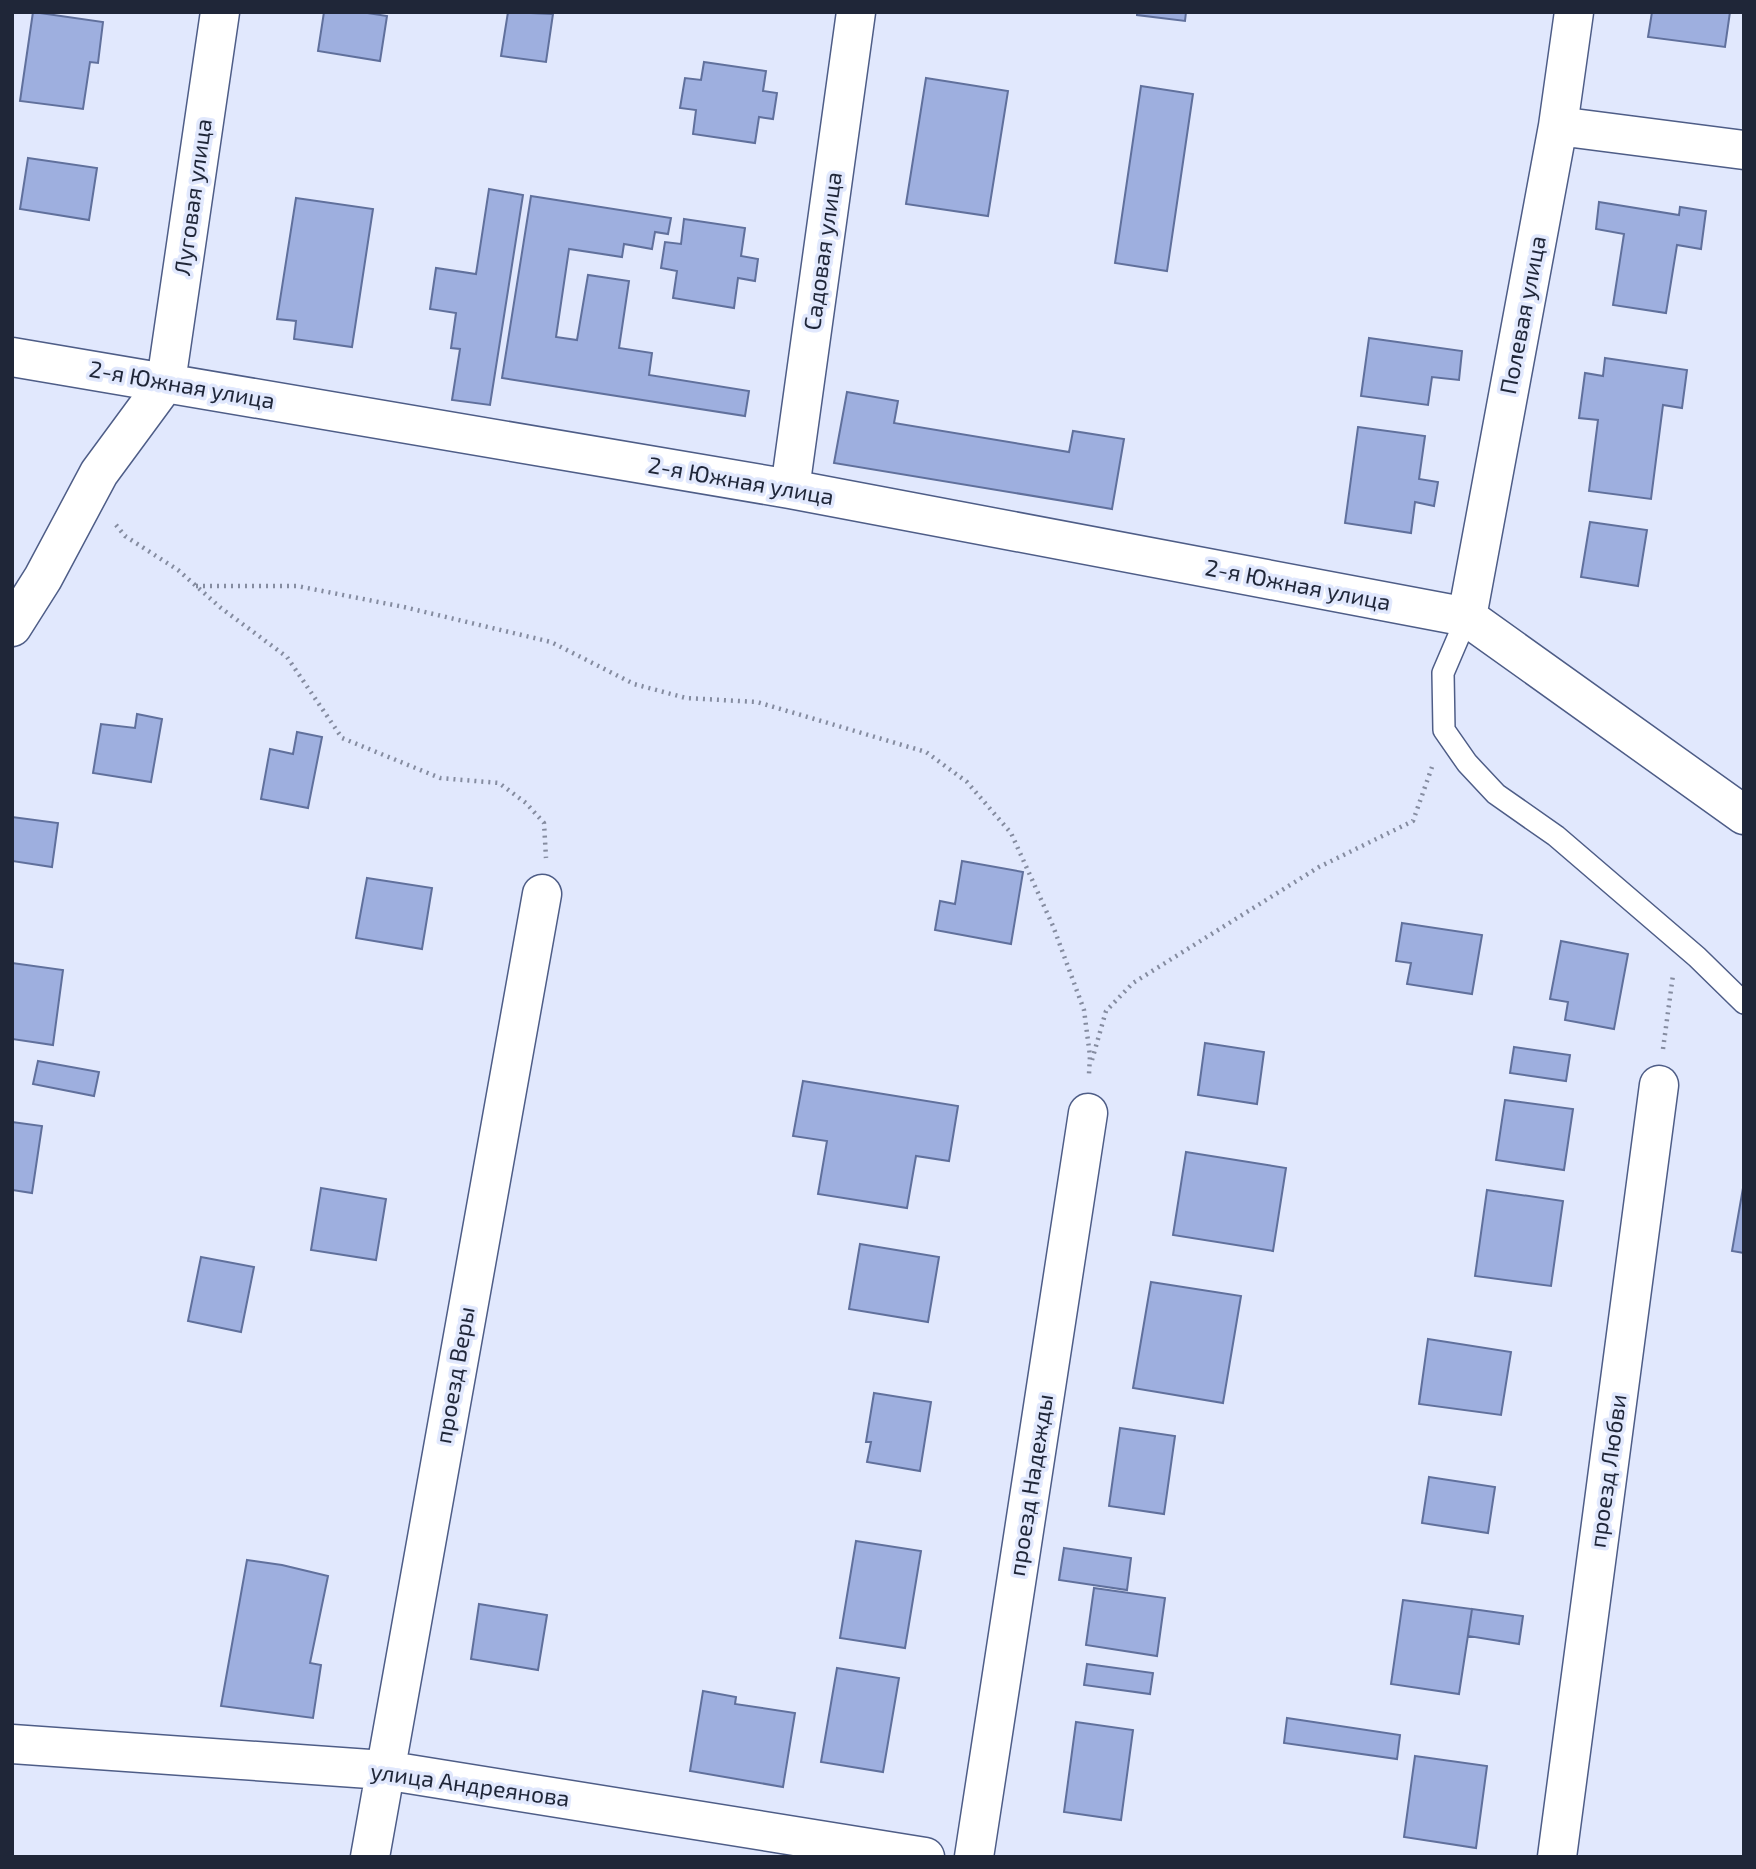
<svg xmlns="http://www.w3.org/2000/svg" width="1756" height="1869" viewBox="0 0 1756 1869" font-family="'Exo 2',sans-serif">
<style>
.building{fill:#9eafdf;stroke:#60709c;stroke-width:2}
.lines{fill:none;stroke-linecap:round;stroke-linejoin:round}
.service-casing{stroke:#4e5d87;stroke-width:24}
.minor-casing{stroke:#4e5d87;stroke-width:41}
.path{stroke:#858ca0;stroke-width:4.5;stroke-dasharray:2 5;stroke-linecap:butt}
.service{stroke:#fff;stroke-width:21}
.minor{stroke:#fff;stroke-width:38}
.labels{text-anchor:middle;stroke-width:7;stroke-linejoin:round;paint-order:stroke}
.street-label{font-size:23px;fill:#1f2638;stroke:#e1e8fd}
</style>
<rect width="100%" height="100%" fill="#e1e8fd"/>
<path class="building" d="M 33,12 L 103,22 L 98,63 L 90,62 L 83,109 L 20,101 Z
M 324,12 L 361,12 L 387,16 L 380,61 L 318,51 Z
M 508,12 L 553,14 L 546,62 L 501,56 Z
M 1137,12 L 1186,12 L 1185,21 L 1137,15 Z
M 1652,12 L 1730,12 L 1725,47 L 1648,37 Z
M 704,62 L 766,71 L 763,91 L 777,93 L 773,119 L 759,117 L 755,143 L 693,134 L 696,110 L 680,108 L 685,78 L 701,80 Z
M 926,78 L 1008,91 L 988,216 L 906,204 Z
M 1141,86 L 1193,94 L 1167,271 L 1115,263 Z
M 28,158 L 97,168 L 89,220 L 20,209 Z
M 489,189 L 523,195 L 490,405 L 452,400 L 460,349 L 451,348 L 456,313 L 430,309 L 436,268 L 476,274 Z
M 531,196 L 671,218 L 668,234 L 655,232 L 652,249 L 624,244 L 622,257 L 569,249 L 556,337 L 577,340 L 588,275 L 629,281 L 619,348 L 652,353 L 649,375 L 749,391 L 745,416 L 502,378 Z
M 296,198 L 373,209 L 352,347 L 294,339 L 296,321 L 277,319 Z
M 1599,202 L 1679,215 L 1680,207 L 1706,211 L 1701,249 L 1677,245 L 1666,313 L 1613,305 L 1624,234 L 1596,229 Z
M 684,219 L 745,228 L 741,256 L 758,259 L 755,281 L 738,278 L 734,308 L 673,298 L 677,271 L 661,268 L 665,242 L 681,244 Z
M 1369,338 L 1462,351 L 1459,380 L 1432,377 L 1428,405 L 1361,396 Z
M 1605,358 L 1687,370 L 1682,408 L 1663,405 L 1651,499 L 1589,491 L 1598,420 L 1579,418 L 1585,373 L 1603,376 Z
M 847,392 L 898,401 L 894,423 L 1069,452 L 1073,431 L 1124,439 L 1112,509 L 834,463 Z
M 1358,427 L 1425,436 L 1419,479 L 1438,482 L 1434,506 L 1415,502 L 1411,533 L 1345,523 Z
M 1590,522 L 1647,530 L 1638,586 L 1581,577 Z
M 137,714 L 162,719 L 151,782 L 93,773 L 101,724 L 135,728 Z
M 297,732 L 322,737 L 308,808 L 261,799 L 270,749 L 293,754 Z
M 12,817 L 58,823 L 52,867 L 12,861 Z
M 962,861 L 1023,872 L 1011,944 L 935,930 L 940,901 L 955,904 Z
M 367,878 L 432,888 L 422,949 L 356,938 Z
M 1402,923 L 1482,935 L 1472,994 L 1407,984 L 1411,963 L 1396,961 Z
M 1561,941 L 1628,954 L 1614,1029 L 1565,1020 L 1568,1002 L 1550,999 Z
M 12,963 L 63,970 L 53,1045 L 12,1039 Z
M 1205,1043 L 1264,1052 L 1257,1104 L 1198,1095 Z
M 1514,1047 L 1570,1055 L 1566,1081 L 1510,1073 Z
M 38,1061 L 99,1072 L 94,1096 L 33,1084 Z
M 803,1081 L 958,1106 L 949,1161 L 916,1156 L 907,1208 L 818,1194 L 827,1141 L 793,1136 Z
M 1505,1100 L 1573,1109 L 1564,1170 L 1496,1160 Z
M 12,1122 L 42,1126 L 32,1193 L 12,1190 Z
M 1186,1152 L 1286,1168 L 1273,1251 L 1173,1235 Z
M 321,1188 L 386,1199 L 376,1260 L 311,1250 Z
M 1743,1188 L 1744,1188 L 1744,1253 L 1732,1251 Z
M 1487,1190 L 1563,1201 L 1551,1286 L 1475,1276 Z
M 860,1244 L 939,1257 L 928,1322 L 849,1309 Z
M 201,1257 L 254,1267 L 241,1332 L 188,1321 Z
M 1151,1282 L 1241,1296 L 1223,1403 L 1133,1388 Z
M 1428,1339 L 1511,1352 L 1501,1415 L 1419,1404 Z
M 874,1393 L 931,1402 L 920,1471 L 867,1462 L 871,1442 L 866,1442 Z
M 1120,1428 L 1175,1436 L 1164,1514 L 1109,1506 Z
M 1429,1477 L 1495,1487 L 1488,1533 L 1422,1523 Z
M 856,1541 L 921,1551 L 905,1648 L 840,1638 Z
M 1064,1548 L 1131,1558 L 1127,1590 L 1059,1580 Z
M 247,1560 L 282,1565 L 328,1576 L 310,1663 L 321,1665 L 313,1718 L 221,1706 Z
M 1094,1588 L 1165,1598 L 1157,1656 L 1086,1645 Z
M 1403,1600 L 1472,1609 L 1459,1694 L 1391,1684 Z
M 479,1604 L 547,1615 L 538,1670 L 471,1659 Z
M 1472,1609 L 1523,1616 L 1519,1644 L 1468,1636 Z
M 1087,1664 L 1153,1673 L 1150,1694 L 1084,1685 Z
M 837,1668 L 899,1678 L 883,1772 L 821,1762 Z
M 703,1691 L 736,1697 L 735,1704 L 795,1713 L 783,1787 L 690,1771 Z
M 1287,1718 L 1400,1735 L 1397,1759 L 1284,1743 Z
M 1076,1722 L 1133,1730 L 1121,1820 L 1064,1812 Z
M 1415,1756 L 1487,1766 L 1476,1848 L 1404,1837 Z"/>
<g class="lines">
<g class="service-casing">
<path id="service" d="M 1467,617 L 1443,673 L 1444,730 L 1467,763 L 1496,794 L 1556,836 L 1697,957 L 1744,1003"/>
</g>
<g class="minor-casing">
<path id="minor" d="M 1558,126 L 1744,150
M 12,357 L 790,489 L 1467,617 L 1744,815
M 790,489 L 856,12
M 1467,617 L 1558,126 L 1574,12
M 12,627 L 43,578 L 99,473 L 166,382 L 220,12
M 12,1744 L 384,1770 L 925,1857
M 370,1857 L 542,894
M 974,1857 L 1088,1113
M 1557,1857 L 1659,1085"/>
</g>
<path class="path" d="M 116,525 L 125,536 L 178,570 L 221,608 L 287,657 L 342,738 L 440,778 L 499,783 L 526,803 L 544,823 L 546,858
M 196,586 L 297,586 L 404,607 L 551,642 L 634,684 L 686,698 L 757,702 L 926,752 L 967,782 L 1011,833 L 1053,926 L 1084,1010 L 1090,1056 L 1089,1074
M 1663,1049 L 1673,975
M 1092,1060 L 1106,1011 L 1133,983 L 1319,867 L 1413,821 L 1432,767"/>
<use href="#service" class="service"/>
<use href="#minor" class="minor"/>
</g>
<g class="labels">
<g class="street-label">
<text transform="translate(193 197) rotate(-82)" y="8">Луговая улица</text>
<text transform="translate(823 251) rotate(-82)" y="8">Садовая улица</text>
<text transform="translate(1523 315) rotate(-79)" y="8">Полевая улица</text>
<text transform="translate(182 385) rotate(10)" y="8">2-я Южная улица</text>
<text transform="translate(741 481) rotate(10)" y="8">2-я Южная улица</text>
<text transform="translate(1298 585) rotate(11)" y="8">2-я Южная улица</text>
<text transform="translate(455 1375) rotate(-80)" y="8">проезд Веры</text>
<text transform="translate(1608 1471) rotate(-82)" y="8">проезд Любви</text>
<text transform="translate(1031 1485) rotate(-81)" y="8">проезд Надежды</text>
<text transform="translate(470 1785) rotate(8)" y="8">улица Андреянова</text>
</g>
</g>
<rect width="1756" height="1869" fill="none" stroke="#1f2638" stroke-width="28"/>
</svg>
